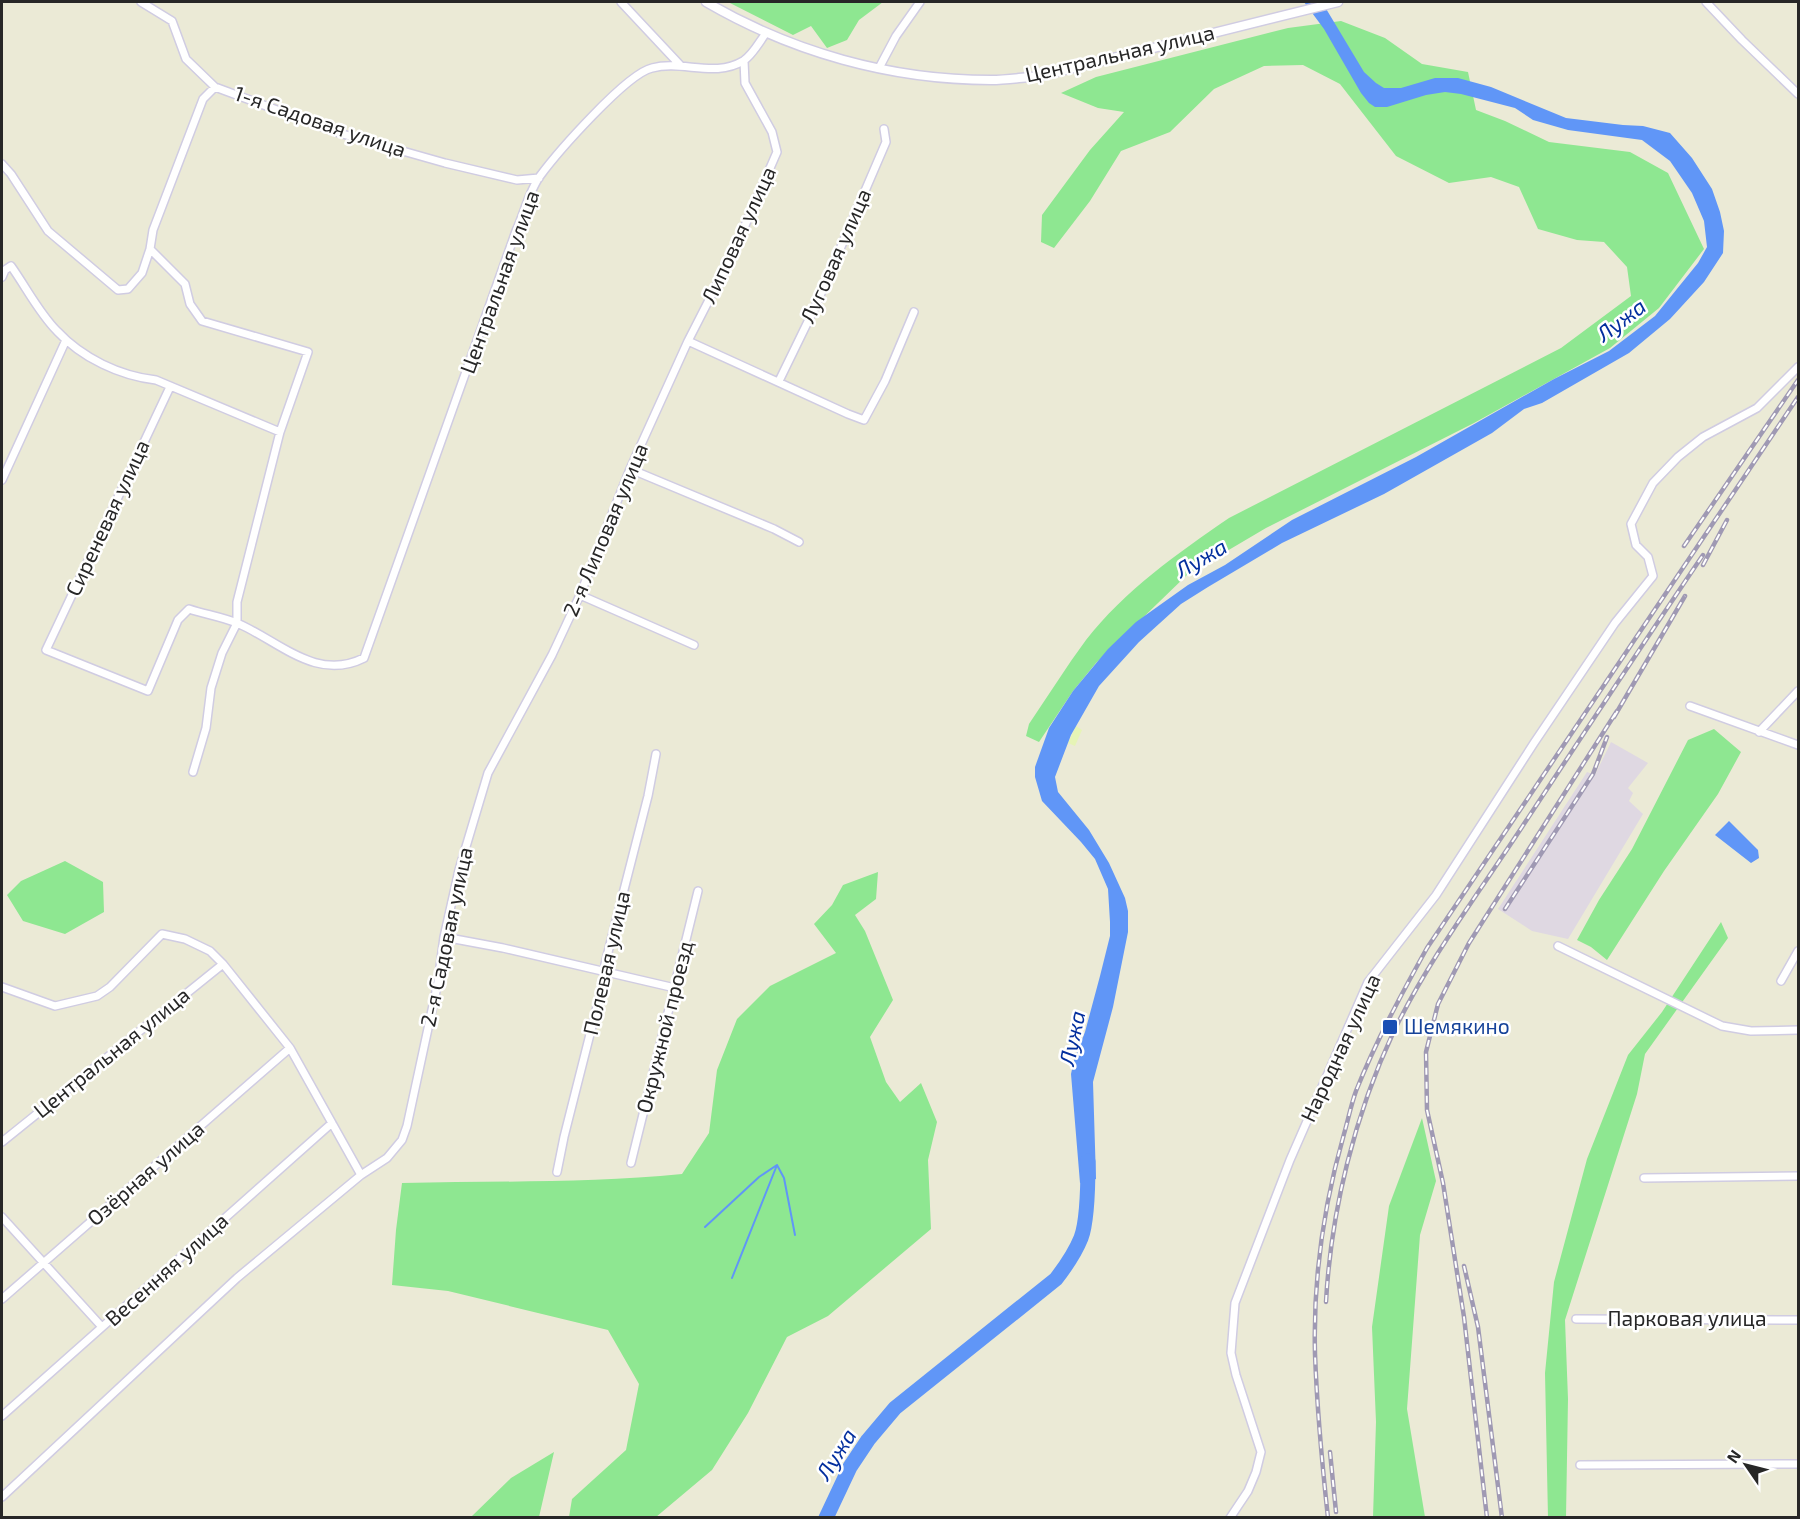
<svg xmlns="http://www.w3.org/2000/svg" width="1800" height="1519" viewBox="0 0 1800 1519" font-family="'Exo 2',sans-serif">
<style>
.industrial{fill:#dfd8e2}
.green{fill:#8ee791}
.sand{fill:#e6f4b6}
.water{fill:#6096f7}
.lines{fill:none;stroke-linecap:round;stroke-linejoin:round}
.stream{stroke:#6096f7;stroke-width:2}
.river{stroke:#6096f7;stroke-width:15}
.minor-casing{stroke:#d0cce2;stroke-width:10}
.tertiary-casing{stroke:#d0cce2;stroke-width:11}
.minor{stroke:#fff;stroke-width:7}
.tertiary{stroke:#fff;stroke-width:8}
.rail-casing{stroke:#9f99b3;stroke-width:4.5}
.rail{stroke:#fff;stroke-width:2;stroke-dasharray:7;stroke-linecap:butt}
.transit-dot{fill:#1a4fb4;stroke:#fff;stroke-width:2}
.labels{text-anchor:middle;stroke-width:5;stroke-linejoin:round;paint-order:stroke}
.street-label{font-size:21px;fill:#272727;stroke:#fff}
.transit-label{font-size:21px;fill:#164399;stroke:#fff;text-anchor:start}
.water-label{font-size:22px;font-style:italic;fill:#032f9e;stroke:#fff}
</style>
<rect width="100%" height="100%" fill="#ebead6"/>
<path class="industrial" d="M 1611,742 L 1648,763 L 1628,788 L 1633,793 L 1629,801 L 1643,814 L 1568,939 L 1532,931 L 1498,909 L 1587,772 L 1595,775 Z"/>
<path class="green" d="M 728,2 L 883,2 L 859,20 L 847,40 L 827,48 L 811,26 L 793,35 Z
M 1341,21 L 1385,38 L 1422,64 L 1468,72 L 1476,110 L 1505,121 L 1549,142 L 1630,152 L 1668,173 L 1704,249 L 1659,308 L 1610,348 L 1474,423 L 1266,528 L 1188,574 L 1096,663 L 1073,691 L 1039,742 L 1026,736 L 1029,724 C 1048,696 1066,667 1086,640 C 1124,591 1178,553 1229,518 L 1561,348 L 1631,296 L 1627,267 L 1604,242 L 1577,240 L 1538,229 L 1519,187 L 1491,177 L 1449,183 L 1396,156 L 1340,84 L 1303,65 L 1264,66 L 1214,89 L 1170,132 L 1121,151 L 1090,201 L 1054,248 L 1041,242 L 1042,215 L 1090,150 L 1124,112 L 1098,108 L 1061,93 L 1096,77 L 1288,28 Z
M 1714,729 L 1741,752 L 1718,794 L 1664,871 L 1607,960 L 1591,947 L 1577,940 L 1599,900 L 1632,849 L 1688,740 Z
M 65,861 L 103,882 L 104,912 L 65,934 L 23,921 L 7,895 L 21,881 Z
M 878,872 L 876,899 L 855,915 L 865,931 L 893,1000 L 870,1037 L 886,1082 L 900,1102 L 921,1083 L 937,1122 L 928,1160 L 931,1229 L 828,1316 L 787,1337 L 748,1413 L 712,1470 L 656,1517 L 569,1517 L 572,1499 L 626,1450 L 639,1384 L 608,1330 L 448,1291 L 392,1285 L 396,1230 L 402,1183 C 496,1181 589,1183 682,1174 L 709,1133 L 717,1070 L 737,1019 L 770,986 L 836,953 L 814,924 L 832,905 L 843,885 Z
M 1721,922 L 1728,938 L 1645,1054 L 1637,1094 L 1565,1320 L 1568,1399 L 1566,1517 L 1548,1518 L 1545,1373 L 1554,1282 L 1587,1159 L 1628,1055 L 1662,1012 Z
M 1422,1118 L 1436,1181 L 1420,1235 L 1407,1409 L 1425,1517 L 1373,1517 L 1376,1422 L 1372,1327 L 1389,1206 Z
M 554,1452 L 539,1517 L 471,1517 L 511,1478 Z"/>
<path class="sand" d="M 1076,726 L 1082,730 L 1075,746 L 1068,743 Z"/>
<path class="water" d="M 1304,2 L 1322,2 L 1364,72 L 1376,83 L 1384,88 L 1401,88 L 1435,78 L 1458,78 L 1491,87 L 1566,118 L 1623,125 L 1643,126 L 1670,133 L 1692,158 L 1712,189 L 1720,212 L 1724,231 L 1723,253 L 1704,282 L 1670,319 L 1629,353 L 1542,403 L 1524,409 L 1492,433 L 1384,494 L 1282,543 L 1208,587 L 1181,604 L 1139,642 L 1099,686 L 1071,735 L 1055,777 L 1058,792 L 1089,830 L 1109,863 L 1125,898 L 1128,911 L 1128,932 L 1113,1007 L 1093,1082 L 1096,1179 L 1080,1183 L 1071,1074 L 1074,1060 L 1085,1032 L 1100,976 L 1110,936 L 1110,922 L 1108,889 L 1095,859 L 1081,842 L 1042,801 L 1035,777 L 1035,767 L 1049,728 L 1073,691 L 1108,649 L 1136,622 L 1188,585 L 1225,565 L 1292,520 L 1416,457 L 1554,379 L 1609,351 L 1655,316 L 1698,263 L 1707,247 L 1704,221 L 1692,193 L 1670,161 L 1642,140 L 1568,130 L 1533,120 L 1515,108 L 1461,94 L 1445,92 L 1426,95 L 1387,107 L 1375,107 L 1369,103 L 1361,93 L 1324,29 Z
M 1729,821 L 1758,850 L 1759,858 L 1751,863 L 1715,835 Z"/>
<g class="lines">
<path class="stream" d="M 705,1227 L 759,1177 L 777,1165
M 732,1278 L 777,1165 L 784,1178 L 795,1235"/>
<path class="river" d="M 826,1518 L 850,1467 L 868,1440 L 895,1408 L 1056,1279 C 1066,1266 1075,1253 1081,1238 C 1088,1220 1088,1181 1088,1161"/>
<g class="minor-casing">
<path id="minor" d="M 141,2 L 172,21 L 186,59 L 215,87 L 339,133 L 445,163 L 517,180 L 539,178
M 621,2 L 680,65
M 1706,2 L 1742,40 L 1798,94
M 879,68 L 896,36 L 920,2
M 2,164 L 11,174 L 48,231 L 118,290 L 128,289 L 142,273 L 150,249
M 2,277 L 5,270 L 11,266 C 26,287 39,313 57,331 C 82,358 120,376 156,380 L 280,432
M 688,341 L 848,414 L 864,420 L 885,381 L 914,312
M 779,381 L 816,305 L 886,142 L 884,129
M 170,387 L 46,650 L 148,691 L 178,620 L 189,609 C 204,614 222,617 237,623 C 279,641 316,682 364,658 L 516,231 C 524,214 529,191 540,176 C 557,153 626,74 652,68 C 682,60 715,78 743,61 C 752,56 760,41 766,33
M 630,469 L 774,529 L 799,542
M 2,480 L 66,340
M 580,595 L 694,645
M 1690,706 L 1798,745
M 1759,732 L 1798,691
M 193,772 L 206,728 L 211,688 L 222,653 L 237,623 L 237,602 L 280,432 L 308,352 L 202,321 L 190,304 L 185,284 L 150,249 L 153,230 L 203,99 L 215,87
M 444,937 L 503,948 L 675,988
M 1558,946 L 1722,1026 L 1751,1031 L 1798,1030
M 1781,981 L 1798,951
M 2,987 L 55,1006 L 97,996 L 110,987 L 162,934 L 185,939 L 210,951 L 223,964 L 290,1048 L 361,1175
M 2,1142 L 223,964
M 631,1163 L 698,891
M 557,1172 L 564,1137 L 606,971 L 605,964 L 648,796 L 656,754
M 1644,1178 L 1798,1176
M 2,1217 L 102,1327
M 2,1299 L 290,1048
M 1576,1319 L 1798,1320
M 2,1416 L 332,1123
M 1580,1465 L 1798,1464
M 2,1497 L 237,1278 L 361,1175 L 387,1158 L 402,1140 L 407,1126 L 438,982 L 444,937 L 459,870 L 488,773 L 552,655 L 580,595 L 630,469 L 688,341 L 733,253 L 777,152 L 772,132 L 745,83 L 744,61
M 1230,1518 L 1248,1491 L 1256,1472 L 1261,1452 L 1236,1375 L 1231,1353 L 1235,1303 L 1290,1160 L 1368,982 L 1436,895 L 1534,743 L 1615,623 L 1653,576 L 1648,557 L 1636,545 L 1631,524 L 1653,483 L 1678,457 L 1703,437 L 1757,408 L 1798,367"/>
</g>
<g class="tertiary-casing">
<path id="tertiary" d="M 706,2 C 792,52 890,80 991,80 C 1008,80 1025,77 1041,76 L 1338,2"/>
</g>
<use href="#minor" class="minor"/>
<use href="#tertiary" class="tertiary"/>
<g class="rail-casing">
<path id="rail" d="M 1684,546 L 1798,380
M 1703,565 L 1727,520
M 1614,717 L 1685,596
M 1505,909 L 1593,774 L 1607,737
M 1464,1266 L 1478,1327 L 1502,1518
M 1326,1302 C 1331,1210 1355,1114 1394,1031 C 1429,959 1478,894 1522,827 C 1582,736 1642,645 1703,555
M 1330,1452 L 1336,1512
M 1328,1518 C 1322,1463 1317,1409 1315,1354 C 1313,1281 1324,1204 1344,1134 C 1348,1120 1351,1105 1356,1091 C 1376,1041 1401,995 1427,948 L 1798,397
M 1487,1518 L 1464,1317 L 1443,1183 L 1427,1110 L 1426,1052 L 1438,1004 L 1469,943 L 1617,711"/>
</g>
<use href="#rail" class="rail"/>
</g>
<rect class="transit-dot" x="1382" y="1019" width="16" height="16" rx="3"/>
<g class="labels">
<g class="street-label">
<text transform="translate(1120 54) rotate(-13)" y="7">Центральная улица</text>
<text transform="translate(320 122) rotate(19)" y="7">1-я Садовая улица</text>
<text transform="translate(739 235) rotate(-65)" y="7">Липовая улица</text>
<text transform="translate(836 256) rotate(-66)" y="7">Луговая улица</text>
<text transform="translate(500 282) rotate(-70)" y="7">Центральная улица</text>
<text transform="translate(108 518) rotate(-65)" y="7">Сиреневая улица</text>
<text transform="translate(606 530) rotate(-67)" y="7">2-я Липовая улица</text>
<text transform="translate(447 937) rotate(-78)" y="7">2-я Садовая улица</text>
<text transform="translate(607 963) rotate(-77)" y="7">Полевая улица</text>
<text transform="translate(665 1027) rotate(-76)" y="7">Окружной проезд</text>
<text transform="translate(1341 1048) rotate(-65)" y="7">Народная улица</text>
<text transform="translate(112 1053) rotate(-39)" y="7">Центральная улица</text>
<text transform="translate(146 1174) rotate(-41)" y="7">Озёрная улица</text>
<text transform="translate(167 1270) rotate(-42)" y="7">Весенняя улица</text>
<text x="1687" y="1326">Парковая улица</text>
</g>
<g class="transit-label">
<text x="1404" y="1034">Шемякино</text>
</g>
<g class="water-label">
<text transform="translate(1621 320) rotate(-37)" y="8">Лужа</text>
<text transform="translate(1201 558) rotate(-30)" y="8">Лужа</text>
<text transform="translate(1072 1038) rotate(-78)" y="8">Лужа</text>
<text transform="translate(836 1454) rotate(-58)" y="8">Лужа</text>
</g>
</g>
<rect width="1800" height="1519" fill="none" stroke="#272727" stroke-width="6"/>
<g transform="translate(1746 1465) rotate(305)" stroke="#ffffff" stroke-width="4.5" paint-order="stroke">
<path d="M0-4.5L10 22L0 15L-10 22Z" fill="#272727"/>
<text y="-9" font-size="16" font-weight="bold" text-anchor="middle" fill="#272727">N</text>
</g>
</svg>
